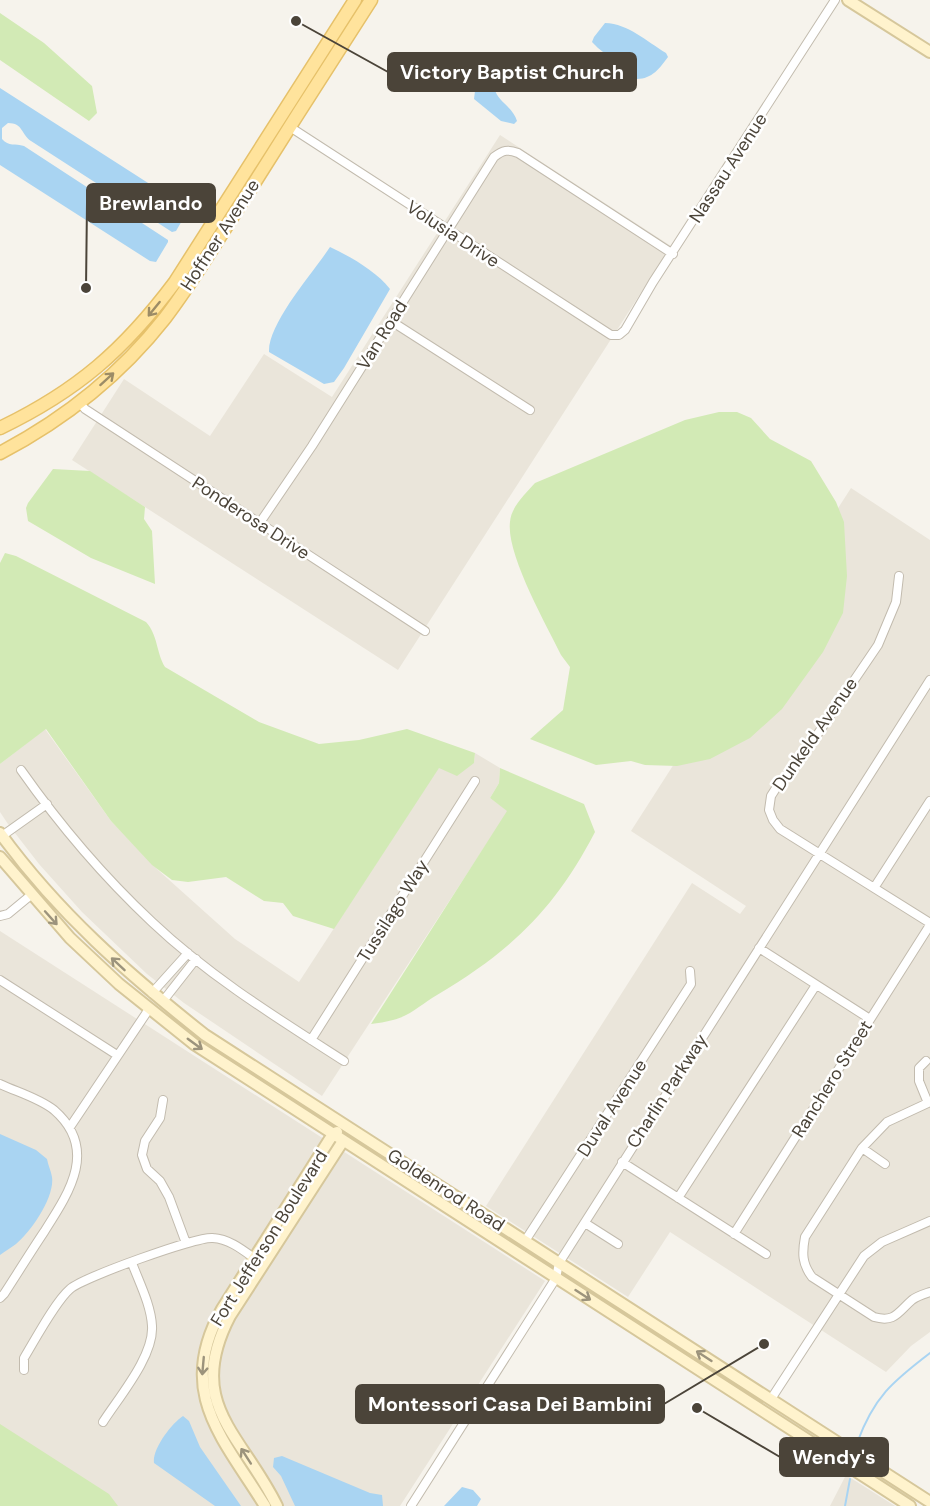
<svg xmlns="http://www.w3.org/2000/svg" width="930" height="1506" viewBox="0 0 930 1506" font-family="'DM Sans',sans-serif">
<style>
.residential{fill:#eae5da}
.green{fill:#d2eab5}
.water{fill:#a9d4f2}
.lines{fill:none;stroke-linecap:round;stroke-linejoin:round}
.stream{stroke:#a9d4f2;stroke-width:2}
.street-casing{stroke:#c2bbae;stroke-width:10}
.secondary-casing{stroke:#d6c79b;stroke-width:14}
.primary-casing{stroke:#e6c16a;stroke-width:15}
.street{stroke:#fff;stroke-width:8}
.secondary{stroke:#fff3cd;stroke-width:10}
.primary{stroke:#ffe39c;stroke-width:12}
.oneway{stroke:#9c8c66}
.oneway2{stroke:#9c937c}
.labels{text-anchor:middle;stroke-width:5;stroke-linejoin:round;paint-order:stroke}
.street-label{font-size:18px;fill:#4b4439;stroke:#fff}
.leader{fill:none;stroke:#4b4439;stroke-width:2}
.callout-dot{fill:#4b4439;stroke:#fff;stroke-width:2}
.callout{fill:#4b4439;stroke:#4b4439;stroke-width:2}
.callout-label{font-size:20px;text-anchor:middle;font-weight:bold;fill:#fff}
</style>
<rect width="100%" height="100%" fill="#f6f3ec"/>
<path class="residential" d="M 500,135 L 671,246 L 398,670 L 72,460 L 124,379 L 210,436 L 264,354 L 332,397 Z
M 851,488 L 930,540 L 930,1332 L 911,1346 L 886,1372 L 670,1232 L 628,1297 L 486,1206 L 692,883 L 740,914 L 746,906 L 631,831 Z
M 45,729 L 111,821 L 158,870 L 235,939 L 299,982 L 439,767 L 474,763 L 475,753 L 500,768 L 499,783 L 490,798 L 508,811 L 322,1096 L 184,1003 L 147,974 L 82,912 L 39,864 L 8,824 L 0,812 L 0,764 Z
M 0,931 L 545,1281 L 400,1506 L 0,1506 Z
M 846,1475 L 895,1506 L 830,1506 Z"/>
<path class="green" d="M 0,13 L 44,43 L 92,86 L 97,113 L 89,121 L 0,60 Z
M 719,412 L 737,412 L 751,418 L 770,439 L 811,461 L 836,502 L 844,522 L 847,576 L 843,613 L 823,652 L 782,709 L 750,738 L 710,759 L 677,766 L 645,765 L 631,761 L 596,765 L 530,739 L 563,710 L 570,667 L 561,655 C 546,624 506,554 510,522 C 511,507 525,494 535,483 L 685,420 Z
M 53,469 L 90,471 L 145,507 L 144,519 L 152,531 L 155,584 L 91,558 L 28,521 L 26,508 L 28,503 Z
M 5,553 L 16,556 L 146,622 C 158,635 156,652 165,667 L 259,722 L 319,744 L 359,740 L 407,729 L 475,753 L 474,763 L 457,776 L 439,768 L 334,929 L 293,916 L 283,903 L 264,901 L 226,877 L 188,882 L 172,880 L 152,865 L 111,821 L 46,729 L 0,764 L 0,563 Z
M 500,768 L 584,804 L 595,832 C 555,909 511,951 437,995 C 423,1003 410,1016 393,1020 C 386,1022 378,1023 371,1024 L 507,811 L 490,798 L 499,783 Z
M 0,1424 L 109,1494 L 118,1506 L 0,1506 Z"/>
<path class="water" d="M 605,23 C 629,24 646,41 666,53 L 668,57 C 660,68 652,79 637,79 L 598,48 L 592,42 L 594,37 Z
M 500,63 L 505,67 C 504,75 494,80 495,89 C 496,100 513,107 517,121 L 514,124 L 501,121 L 474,99 L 475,91 Z
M 0,88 L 184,206 L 187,212 L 176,231 L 172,232 L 31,141 C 21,134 23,123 8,123 L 2,128 L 2,139 C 9,147 15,143 24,146 L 168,240 L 168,242 L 156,262 L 150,261 L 0,165 Z
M 330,247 C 351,257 376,271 390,289 L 344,368 L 334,382 L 324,384 L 269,352 C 268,323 313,273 330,247 Z
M 0,1134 L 36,1150 L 47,1159 C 48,1165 51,1171 52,1177 C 55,1197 31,1232 16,1244 C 11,1248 5,1251 0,1255 Z
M 183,1416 L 189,1421 L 200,1447 L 241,1506 L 215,1506 L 154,1463 C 152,1449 172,1423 183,1416 Z
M 282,1456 L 370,1493 L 382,1495 L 383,1506 L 295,1506 L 281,1476 L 273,1467 L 274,1458 Z
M 462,1487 L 473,1490 L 481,1499 L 477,1506 L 444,1506 Z"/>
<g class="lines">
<path class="stream" d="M 857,1443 C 874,1397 892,1382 930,1353
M 845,1506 L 850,1479"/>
<g class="street-casing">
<path id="street" d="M 290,127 L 611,335 L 619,335 L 625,330 L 653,282 L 835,0
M 391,321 L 530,410
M 79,402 L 85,409 L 425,631
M 259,524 L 312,446 L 494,157 C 503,150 508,149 518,153 L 673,254
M 899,576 L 896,602 L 878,645 L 798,763 L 778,785 L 771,796 L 769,810 L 773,820 L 780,829 L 930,923
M 21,770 C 59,824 103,876 152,922 C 209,976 277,1018 344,1061
M 2,836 L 47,804
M 874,888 L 930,801
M 0,916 L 8,914 L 31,895
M 759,948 L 870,1019
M 0,980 L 117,1055
M 152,993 L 188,953
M 163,1001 L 196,959
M 311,1040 L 475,781
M 926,1061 L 919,1068 L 919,1081 L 928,1103
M 0,1084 C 17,1092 39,1098 54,1110 C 99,1149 69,1193 44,1232 C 30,1253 17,1274 4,1294 L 0,1298
M 163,1100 L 160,1118 L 145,1141 L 142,1155 L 147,1169 L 160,1181 L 169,1197 L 186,1243
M 930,1102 L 887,1122 L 862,1148 L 805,1237 C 802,1253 802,1264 812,1277 L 874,1317 C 895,1323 898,1312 912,1300 C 917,1296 924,1294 930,1292
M 70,1127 L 149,1009
M 862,1148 L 885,1164
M 622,1162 L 766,1254
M 678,1198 L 816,985
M 585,1223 L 618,1244
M 734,1234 L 930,925
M 525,1241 L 691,984 L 690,971
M 24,1370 L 24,1358 C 35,1340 55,1302 70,1289 C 82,1278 197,1236 213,1238 C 230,1239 244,1251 258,1261
M 771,1399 L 864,1256 L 882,1242 L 930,1221
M 103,1422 C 119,1397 154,1356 152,1326 C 151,1305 139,1282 132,1263
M 411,1506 L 556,1278 L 559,1263 L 930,680"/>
</g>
<g class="secondary-casing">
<path id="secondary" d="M 848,0 L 930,52
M 0,833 C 58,913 128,974 205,1035 L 930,1502
M 0,857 L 70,938 L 119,984 L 194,1044 L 910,1506
M 265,1506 C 223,1438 175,1392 222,1309 L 333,1134 L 337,1132
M 277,1506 C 242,1434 184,1404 230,1316 L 343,1141"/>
</g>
<g class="primary-casing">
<path id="primary" d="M 0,428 C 77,391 124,350 175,282 L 355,0
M 0,453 C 63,420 121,374 165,318 C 197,276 224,229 253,185 C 292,123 331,62 371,0"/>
</g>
<use href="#street" class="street"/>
<use href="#secondary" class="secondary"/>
<use href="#primary" class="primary"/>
</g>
<defs><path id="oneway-shaft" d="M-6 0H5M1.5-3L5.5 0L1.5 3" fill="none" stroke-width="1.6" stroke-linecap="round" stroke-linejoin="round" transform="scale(1.5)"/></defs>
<g class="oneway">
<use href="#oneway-shaft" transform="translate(154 309) rotate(129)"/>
<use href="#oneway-shaft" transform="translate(107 379) rotate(-42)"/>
</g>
<g class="oneway2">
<use href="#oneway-shaft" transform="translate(51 918) rotate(48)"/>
<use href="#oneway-shaft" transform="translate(118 964) rotate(-137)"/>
<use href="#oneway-shaft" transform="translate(195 1044) rotate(36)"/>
<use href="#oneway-shaft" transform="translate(583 1295) rotate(33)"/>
<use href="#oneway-shaft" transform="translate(704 1356) rotate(-147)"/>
<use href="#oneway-shaft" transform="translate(203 1366) rotate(95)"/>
<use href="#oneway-shaft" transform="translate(246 1456) rotate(-123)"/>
</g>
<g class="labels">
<g class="street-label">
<text transform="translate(728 168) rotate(-57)" y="6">Nassau Avenue</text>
<text transform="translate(453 234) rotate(33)" y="6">Volusia Drive</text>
<text transform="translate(220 235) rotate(-57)" y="6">Hoffner Avenue</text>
<text transform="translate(382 335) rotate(-58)" y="6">Van Road</text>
<text transform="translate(251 518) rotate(33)" y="6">Ponderosa Drive</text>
<text transform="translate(815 734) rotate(-55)" y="6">Dunkeld Avenue</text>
<text transform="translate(393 911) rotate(-58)" y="6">Tussilago Way</text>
<text transform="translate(832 1079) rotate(-58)" y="6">Ranchero Street</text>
<text transform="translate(667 1091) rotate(-57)" y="6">Charlin Parkway</text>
<text transform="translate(612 1108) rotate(-57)" y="6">Duval Avenue</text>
<text transform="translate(446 1190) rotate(33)" y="6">Goldenrod Road</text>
<text transform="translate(269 1238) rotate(-58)" y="6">Fort Jefferson Boulevard</text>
</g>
</g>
<path class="leader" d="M296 21L388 72M86 288L87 203M764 1344L664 1404M697 1408L780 1457"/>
<g class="callout-dot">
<circle cx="296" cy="21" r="6"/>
<circle cx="86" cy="288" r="6"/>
<circle cx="764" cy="1344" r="6"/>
<circle cx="697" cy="1408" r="6"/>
</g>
<g class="callout">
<rect x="388" y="53" width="248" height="38" rx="6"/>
<rect x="87" y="184" width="128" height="38" rx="6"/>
<rect x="356" y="1385" width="308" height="38" rx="6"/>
<rect x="780" y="1438" width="108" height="38" rx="6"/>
</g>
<g class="callout-label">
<text x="512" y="79">Victory Baptist Church</text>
<text x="151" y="210">Brewlando</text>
<text x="510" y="1411">Montessori Casa Dei Bambini</text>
<text x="834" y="1464">Wendy's</text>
</g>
</svg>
